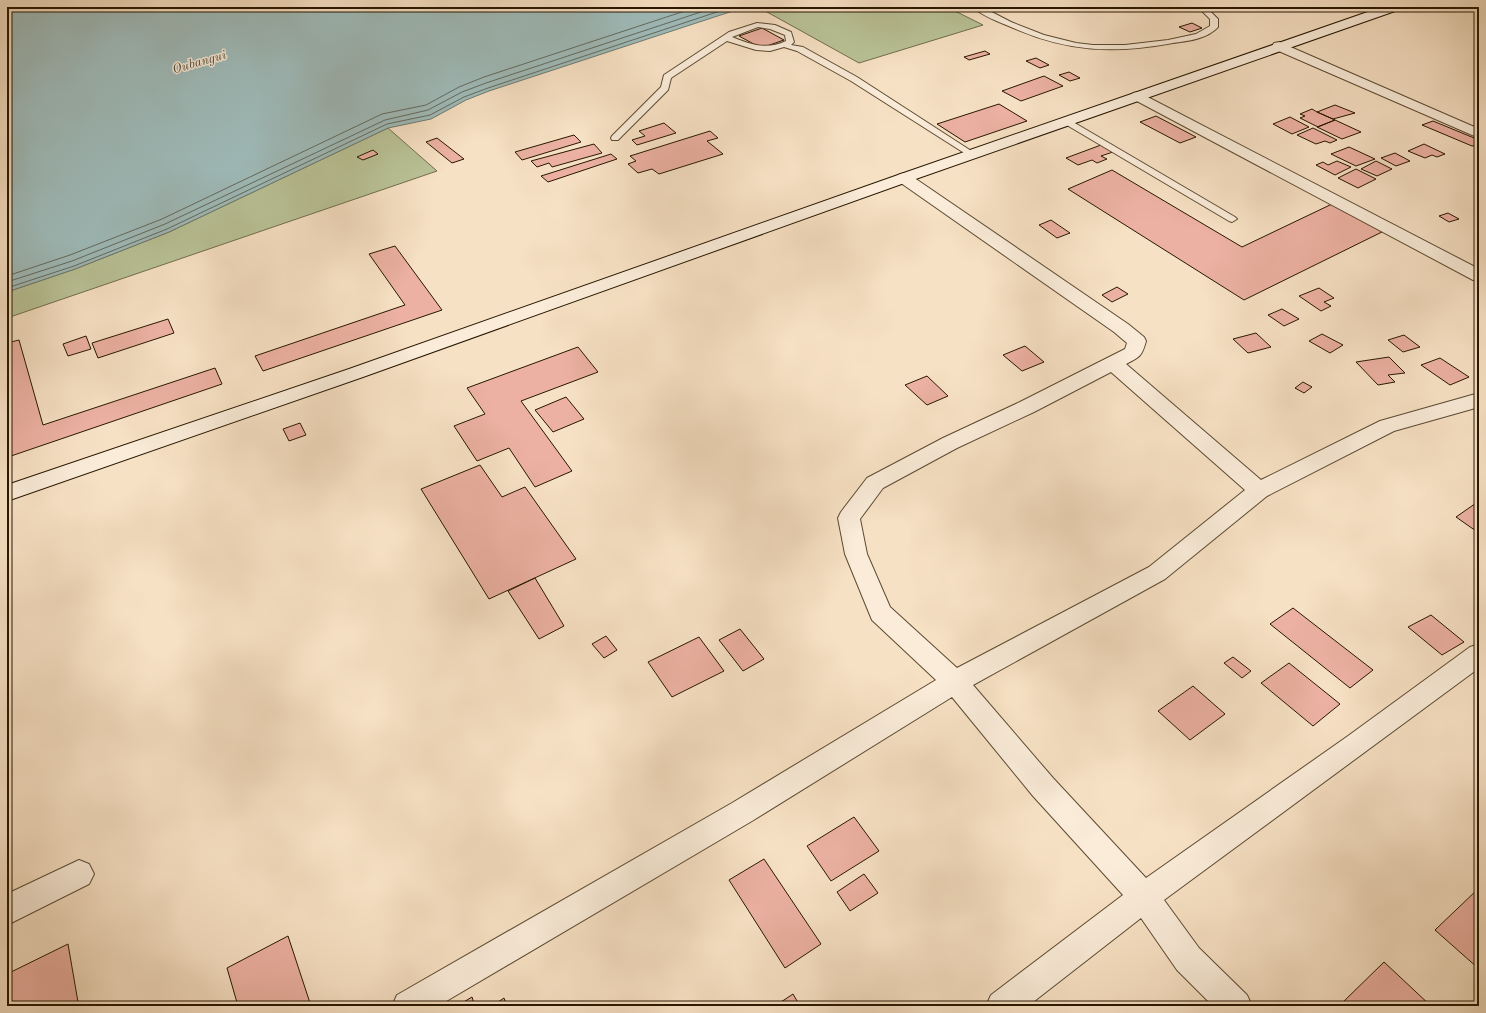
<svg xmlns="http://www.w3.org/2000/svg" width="1486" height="1013" viewBox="0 0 1486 1013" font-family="'Old Standard TT',serif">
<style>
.green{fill:#b9c397;stroke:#706d4c}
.water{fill:#9fbcbb;stroke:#6f7a70}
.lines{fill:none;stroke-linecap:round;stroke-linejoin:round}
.shore{stroke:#646a5e;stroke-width:1}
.building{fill:#ecb1a2;stroke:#281700}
.lane-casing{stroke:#5c4a31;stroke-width:2}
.street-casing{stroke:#5c4a31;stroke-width:2}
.secondary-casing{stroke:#281700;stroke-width:2}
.lane{fill:#faecd9;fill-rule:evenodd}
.street{fill:#faecd9;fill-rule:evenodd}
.secondary{fill:#faecd9;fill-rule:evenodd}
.labels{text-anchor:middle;stroke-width:3;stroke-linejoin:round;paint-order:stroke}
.far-water-label{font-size:13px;font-style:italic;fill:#525141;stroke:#faecd9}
</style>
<rect width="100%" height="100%" fill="#f7e1c4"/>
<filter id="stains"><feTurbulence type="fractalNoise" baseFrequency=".005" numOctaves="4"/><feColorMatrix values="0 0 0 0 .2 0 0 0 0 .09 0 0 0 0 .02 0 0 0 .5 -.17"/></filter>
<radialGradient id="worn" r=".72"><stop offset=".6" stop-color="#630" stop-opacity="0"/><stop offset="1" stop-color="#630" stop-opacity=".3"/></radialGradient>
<path class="green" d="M 758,7 L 947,7 L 983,25 L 859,63 Z
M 388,128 L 437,171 L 7,318 L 7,292 L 75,269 L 169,232 Z"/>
<path class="water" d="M 7,7 L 745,7 L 489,91 L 466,100 L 431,119 L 388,128 L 169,232 L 75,269 L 7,292 Z"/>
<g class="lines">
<path class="shore" d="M 7,276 L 70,255 L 162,219 L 382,114 L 426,105 L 459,87 L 484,77 L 697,7
M 7,282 L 72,261 L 165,224 L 385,120 L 428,110 L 462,92 L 486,83 L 716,7
M 7,288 L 74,266 L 167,229 L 387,124 L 430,115 L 464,97 L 488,88 L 732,7"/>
</g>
<path class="building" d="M 1192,23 L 1202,28 L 1190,32 L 1179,27 Z
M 762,28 L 784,40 L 761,48 L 739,36 Z
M 985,51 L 990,54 L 969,60 L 964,57 Z
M 1036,58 L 1049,65 L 1040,68 L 1026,61 Z
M 1069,72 L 1080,78 L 1070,81 L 1059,75 Z
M 1044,76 L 1063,86 L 1021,101 L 1002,91 Z
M 999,104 L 1027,121 L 965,142 L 937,124 Z
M 1335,105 L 1355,113 L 1333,119 L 1317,112 Z
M 1312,109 L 1317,112 L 1335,120 L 1318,127 L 1300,118 L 1305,116 L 1300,114 Z
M 1156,116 L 1196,137 L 1180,143 L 1140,122 Z
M 1290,117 L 1309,127 L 1292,134 L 1273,124 Z
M 1335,120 L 1361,132 L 1342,139 L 1317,127 Z
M 1433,121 L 1479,140 L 1479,145 L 1472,146 L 1422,125 Z
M 664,123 L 676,133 L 637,145 L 632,140 L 645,136 L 639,131 Z
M 1313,128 L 1337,140 L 1330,143 L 1325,141 L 1316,144 L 1297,135 Z
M 710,131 L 718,138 L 707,141 L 723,154 L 659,174 L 652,169 L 638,173 L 628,164 L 636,161 L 630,156 Z
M 574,135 L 581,142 L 522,160 L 515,152 Z
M 437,138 L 464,159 L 452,163 L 426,142 Z
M 594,144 L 602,153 L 552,167 L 549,163 L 537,167 L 531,161 Z
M 1424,144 L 1445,154 L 1437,157 L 1432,155 L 1425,158 L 1408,151 Z
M 1101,145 L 1113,152 L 1101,156 L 1107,159 L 1097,163 L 1092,160 L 1078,165 L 1066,158 Z
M 1349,147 L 1375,159 L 1356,166 L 1331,154 Z
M 373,150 L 378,154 L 363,160 L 357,157 Z
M 1395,153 L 1410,161 L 1396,166 L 1381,158 Z
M 611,154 L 617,159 L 548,182 L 541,176 Z
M 1337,161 L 1351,167 L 1335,175 L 1316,165 L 1323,162 L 1328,165 Z
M 1376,161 L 1392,169 L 1377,176 L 1361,169 Z
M 1356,169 L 1376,179 L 1358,188 L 1338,178 Z
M 1112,170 L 1242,247 L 1332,204 L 1386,230 L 1244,300 L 1068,189 Z
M 1448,213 L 1459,219 L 1449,222 L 1439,216 Z
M 1051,220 L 1070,233 L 1057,238 L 1039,225 Z
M 395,246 L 442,310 L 263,371 L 255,356 L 405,305 L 369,254 Z
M 1117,287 L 1128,294 L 1112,302 L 1102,295 Z
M 1319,288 L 1334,298 L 1324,302 L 1331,306 L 1321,311 L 1299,296 Z
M 1282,309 L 1299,319 L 1284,326 L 1268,315 Z
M 168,319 L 174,333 L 98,358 L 92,343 Z
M 1256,333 L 1271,347 L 1248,353 L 1233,339 Z
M 1322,334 L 1343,345 L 1330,353 L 1309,341 Z
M 1404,335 L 1420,347 L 1403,352 L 1388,340 Z
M 86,336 L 91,349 L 68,356 L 63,344 Z
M 19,340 L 43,425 L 215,368 L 222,384 L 11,456 L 7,440 L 7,343 Z
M 1025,346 L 1044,362 L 1022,371 L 1003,355 Z
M 578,347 L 598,372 L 521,401 L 572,471 L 535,487 L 509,448 L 477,461 L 454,426 L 485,414 L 467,388 Z
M 1389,357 L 1405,373 L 1388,375 L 1395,382 L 1378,385 L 1356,362 Z
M 1440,358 L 1469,377 L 1450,385 L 1421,365 Z
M 927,376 L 948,396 L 927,405 L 905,385 Z
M 1303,382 L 1312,387 L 1304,393 L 1295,388 Z
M 566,397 L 584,419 L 553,432 L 535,410 Z
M 300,423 L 306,435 L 289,441 L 283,429 Z
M 480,465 L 502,497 L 525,487 L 576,559 L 489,599 L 421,489 Z
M 1479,501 L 1479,529 L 1476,531 L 1456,517 Z
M 535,578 L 564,626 L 539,639 L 508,591 Z
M 1293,608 L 1373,670 L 1350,688 L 1270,624 Z
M 1431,615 L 1464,642 L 1442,655 L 1408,627 Z
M 740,629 L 764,659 L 743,671 L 719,640 Z
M 606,636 L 617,650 L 604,658 L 592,644 Z
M 699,637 L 724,671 L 672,697 L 648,662 Z
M 1233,657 L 1251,671 L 1242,678 L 1224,663 Z
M 1289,663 L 1340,704 L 1313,726 L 1261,683 Z
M 1193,686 L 1225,714 L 1190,740 L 1158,711 Z
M 854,817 L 879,851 L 831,881 L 807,846 Z
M 764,859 L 821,944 L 785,968 L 729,880 Z
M 864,874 L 878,893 L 850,911 L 837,892 Z
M 1479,888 L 1479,969 L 1435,930 Z
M 288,936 L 311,1006 L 238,1006 L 227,968 Z
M 68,944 L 78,1002 L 69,1006 L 7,1006 L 7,974 Z
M 1384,962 L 1431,1006 L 1339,1006 Z
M 793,994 L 800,1006 L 775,1006 Z
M 472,997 L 475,1006 L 457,1006 Z
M 504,998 L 507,1006 L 492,1006 Z"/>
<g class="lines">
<g class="lane-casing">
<path id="lane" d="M 973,7 L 982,7 L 1011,22 L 1044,35 L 1076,43 L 1093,45 L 1125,45 L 1168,40 L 1196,34 L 1210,26 L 1210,19 L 1198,7 L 1206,7 L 1218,19 L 1218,27 C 1207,39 1188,41 1173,43 C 1113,54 1068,52 1011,27 C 999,22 982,16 973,7 Z
M 757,23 L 775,25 L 791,32 L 794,42 L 791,45 L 803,47 L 857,77 L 976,154 L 972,157 L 969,156 L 851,81 L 797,51 L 784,47 L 770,51 L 756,50 L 727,41 L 671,78 L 668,90 L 618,140 L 612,140 L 611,138 L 612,136 L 661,87 L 664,75 L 729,32 ZM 758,27 L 770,29 L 785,35 L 786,41 C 767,50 751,45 732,37 Z
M 1068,119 L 1235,217 L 1237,219 L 1232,222 L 1229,221 L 1065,124 L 1064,122 Z"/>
</g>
<g class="street-casing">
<path id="street" d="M 1279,42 L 1479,129 L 1479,138 L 1274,49 L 1272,46 L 1274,43 Z
M 1138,92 L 1479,269 L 1479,281 L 1473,280 L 1133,99 L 1131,96 L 1133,93 Z
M 904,173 L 910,175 L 1128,324 L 1144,337 L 1146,341 C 1142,356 1140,357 1126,364 L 1261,480 L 1380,421 L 1479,393 L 1479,407 L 1394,431 L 1267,496 L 1165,579 L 973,685 L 1053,778 L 1146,878 L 1348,736 L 1470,647 L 1479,644 L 1479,668 L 1164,900 L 1199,948 L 1247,995 L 1252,1006 L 1213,1006 L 1177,970 L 1141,918 L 1028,1006 L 986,1006 L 991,995 L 1123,895 L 1033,796 L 952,697 L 752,821 L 438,1006 L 392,1006 L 397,995 L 732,803 L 936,680 L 872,620 L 845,554 L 838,518 L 841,512 L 867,478 L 943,438 L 1020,402 L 1125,349 L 1127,343 L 1114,332 L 898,181 L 896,178 L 898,175 ZM 1111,372 L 1245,490 L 1149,567 L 957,668 L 890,607 L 867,554 L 860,519 L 883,488 L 957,448 L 1034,412 Z
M 79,860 L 89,864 L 94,874 L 89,884 L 7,925 L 7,894 Z"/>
</g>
<g class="secondary-casing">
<path id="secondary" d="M 1382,7 L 1400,7 L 1398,10 L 910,181 L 363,377 L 7,501 L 7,485 L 349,369 L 898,175 Z"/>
</g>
<use href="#lane" class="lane"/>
<use href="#street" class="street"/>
<use href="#secondary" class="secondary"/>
</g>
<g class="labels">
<g class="far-water-label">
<text transform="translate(199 61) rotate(-16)" y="5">Oubangui</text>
</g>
</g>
<rect width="1486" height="1013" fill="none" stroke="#f7e1c4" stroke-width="24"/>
<rect x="8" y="8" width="1470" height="997" fill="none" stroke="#281700" stroke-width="2"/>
<rect x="12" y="12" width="1462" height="989" fill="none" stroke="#281700"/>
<rect width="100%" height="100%" filter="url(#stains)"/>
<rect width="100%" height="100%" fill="url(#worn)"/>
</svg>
